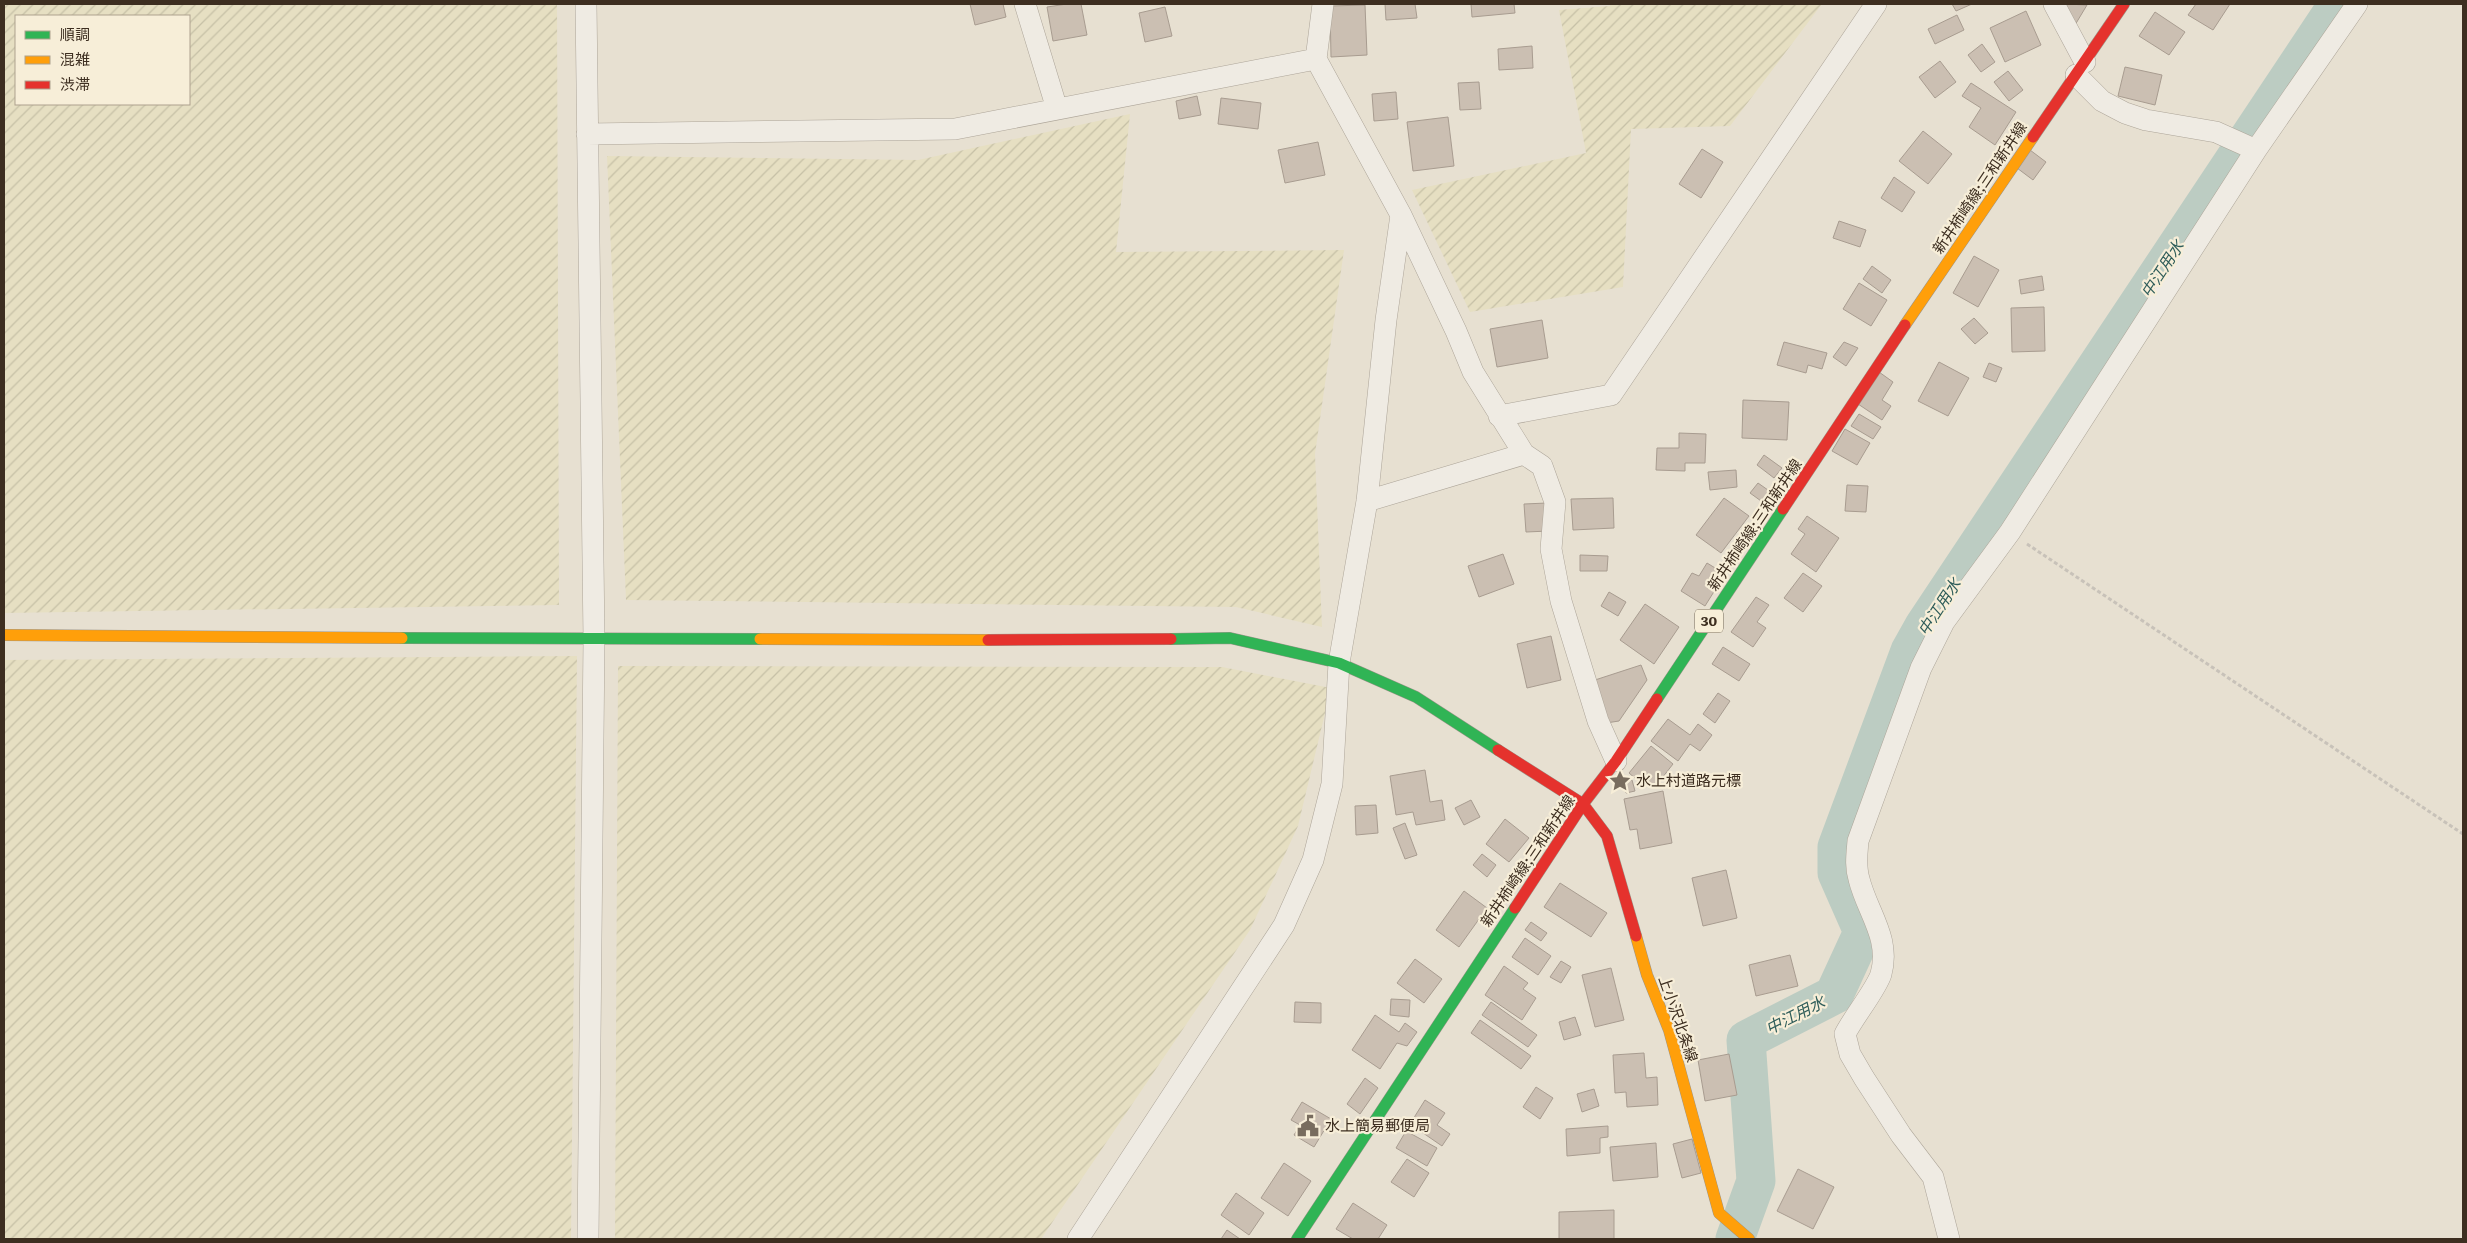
<svg xmlns="http://www.w3.org/2000/svg" width="2467" height="1243" viewBox="0 0 2467 1243" font-family="Literata,'Noto Sans JP',serif">
<style>
.farmland{fill:url(#farmland-furrows);fill-rule:evenodd}
.lines{fill:none;stroke-linecap:round;stroke-linejoin:round}
.river{stroke:#bcccc2;stroke-width:39}
.building{fill:#cbbfb2;stroke:#a89c90}
.street-casing{stroke:#ada599;stroke-width:22}
.fast-casing{stroke:#9c958a;stroke-width:12}
.slow-casing{stroke:#9c958a;stroke-width:12}
.jam-casing{stroke:#9c958a;stroke-width:12}
.path{stroke:#c8c2b9;stroke-width:3;stroke-dasharray:4 2.5;stroke-linecap:butt}
.street{stroke:#efebe3;stroke-width:21}
.fast{stroke:#30b455;stroke-width:11}
.slow{stroke:#ff9f0a;stroke-width:11}
.jam{stroke:#e5322d;stroke-width:11}
.labels{text-anchor:middle;stroke-width:4.5;stroke-linejoin:round;paint-order:stroke}
.shield{fill:#f7eed8;stroke:#756857;stroke-width:1}
.shield-label{font-size:14px;font-weight:bold;fill:#3d2e20}
.street-label{font-size:15px;fill:#3d2e20;stroke:#f7eed8}
.poi-label{font-size:15px;fill:#3d2e20;stroke:#f7eed8;text-anchor:start}
.water-label{font-size:16px;font-style:italic;fill:#2f5d5a;stroke:#f7eed8}
</style>
<defs>
<pattern id="farmland-furrows" width="10" height="10" patternUnits="userSpaceOnUse" patternTransform="scale(1.25)"><rect width="10" height="10" fill="#e6dfc2"/><path d="M-1 1l2-2M0 10L10 0M9 11l2-2" fill="none" stroke="#c6c0a6"/></pattern>
</defs>
<rect width="100%" height="100%" fill="#e7e0d1"/>
<path class="farmland" d="M 4,4 L 557,4 L 559,605 L 4,613 ZM 16,16 L 189,16 L 189,104 L 16,104 Z
M 1610,4 L 1822,4 L 1730,126 L 1631,129 L 1623,287 L 1470,312 L 1412,190 L 1586,153 L 1559,10 L 1610,6 Z
M 1130,114 L 1116,252 L 1344,250 L 1315,454 L 1322,627 L 1236,607 L 626,600 L 607,156 L 918,160 Z
M 577,656 L 571,1239 L 4,1239 L 4,660 Z
M 618,666 L 1222,667 L 1331,688 L 1298,826 L 1250,930 L 1041,1239 L 615,1239 Z"/>
<g class="lines">
<path class="river" d="M 1735,1239 L 1756,1181 L 1746,1040 L 1834,995 L 1863,932 L 1837,873 L 1837,847 L 1910,651 L 1924,626 L 2338,4"/>
</g>
<path class="building" d="M 970,4 L 1003,4 L 1006,17 L 975,25 Z
M 1067,4 L 1081,4 L 1087,35 L 1053,41 L 1047,7 Z
M 1385,4 L 1415,4 L 1417,18 L 1386,20 Z
M 1471,4 L 1514,4 L 1515,13 L 1472,17 Z
M 1952,4 L 1972,4 L 1956,11 Z
M 2066,4 L 2087,5 L 2075,25 Z
M 2196,4 L 2230,4 L 2213,30 L 2188,15 Z
M 1365,5 L 1367,55 L 1331,57 L 1330,6 Z
M 1165,7 L 1172,36 L 1145,42 L 1139,13 Z
M 2026,11 L 2041,45 L 2005,62 L 1990,28 Z
M 2155,12 L 2185,32 L 2169,55 L 2139,36 Z
M 1957,15 L 1964,30 L 1935,44 L 1928,29 Z
M 1982,44 L 1995,62 L 1981,72 L 1968,55 Z
M 1532,46 L 1533,68 L 1499,70 L 1498,49 Z
M 1940,61 L 1956,82 L 1935,98 L 1919,77 Z
M 2125,67 L 2162,75 L 2155,105 L 2118,96 Z
M 2008,71 L 2023,90 L 2009,101 L 1994,82 Z
M 1479,82 L 1481,109 L 1460,110 L 1458,83 Z
M 1971,83 L 2016,112 L 1995,145 L 1969,127 L 1981,108 L 1962,96 Z
M 1396,92 L 1398,119 L 1374,121 L 1372,94 Z
M 1197,96 L 1201,115 L 1179,119 L 1176,101 Z
M 1221,98 L 1261,103 L 1258,129 L 1218,124 Z
M 1448,117 L 1454,166 L 1413,171 L 1407,122 Z
M 1923,131 L 1952,154 L 1928,184 L 1899,161 Z
M 1318,142 L 1325,175 L 1285,183 L 1278,150 Z
M 1702,149 L 1723,162 L 1701,198 L 1679,184 Z
M 2030,150 L 2046,162 L 2033,180 L 2017,168 Z
M 1894,177 L 1915,192 L 1902,212 L 1881,198 Z
M 1839,221 L 1866,230 L 1860,247 L 1833,238 Z
M 1974,256 L 1999,270 L 1978,307 L 1953,293 Z
M 1872,266 L 1891,280 L 1882,293 L 1863,279 Z
M 2042,276 L 2044,290 L 2021,294 L 2019,280 Z
M 1859,283 L 1887,300 L 1871,326 L 1843,309 Z
M 2044,307 L 2045,351 L 2012,352 L 2011,308 Z
M 1974,318 L 1988,333 L 1975,344 L 1961,329 Z
M 1542,320 L 1548,358 L 1497,367 L 1490,329 Z
M 1784,342 L 1827,353 L 1822,369 L 1808,365 L 1806,373 L 1777,365 Z
M 1844,342 L 1858,348 L 1846,366 L 1833,357 Z
M 1939,362 L 1969,378 L 1948,416 L 1918,401 Z
M 1989,363 L 2002,368 L 1996,382 L 1983,377 Z
M 1879,372 L 1893,382 L 1882,400 L 1891,406 L 1882,420 L 1858,404 Z
M 1743,400 L 1789,402 L 1787,440 L 1742,438 Z
M 1859,414 L 1881,427 L 1873,439 L 1851,426 Z
M 1845,429 L 1870,443 L 1857,465 L 1832,451 Z
M 1679,433 L 1706,434 L 1705,463 L 1685,463 L 1685,471 L 1656,470 L 1657,448 L 1679,448 Z
M 1764,455 L 1782,468 L 1774,478 L 1757,465 Z
M 1736,470 L 1737,487 L 1710,490 L 1708,472 Z
M 1758,483 L 1775,495 L 1768,506 L 1750,493 Z
M 1847,485 L 1868,486 L 1866,512 L 1845,511 Z
M 1613,498 L 1614,528 L 1573,530 L 1571,499 Z
M 1724,498 L 1749,516 L 1721,553 L 1696,535 Z
M 1547,503 L 1549,531 L 1526,532 L 1524,504 Z
M 1807,516 L 1839,538 L 1816,572 L 1791,554 L 1805,534 L 1798,529 Z
M 1503,554 L 1514,584 L 1479,597 L 1468,566 Z
M 1580,555 L 1608,556 L 1607,571 L 1580,571 Z
M 1707,563 L 1725,574 L 1705,606 L 1681,591 L 1692,573 L 1699,576 Z
M 1803,573 L 1822,586 L 1803,612 L 1784,598 Z
M 1609,592 L 1626,602 L 1618,616 L 1601,606 Z
M 1756,597 L 1769,605 L 1757,622 L 1766,628 L 1753,647 L 1731,632 Z
M 1645,604 L 1679,627 L 1654,664 L 1620,640 Z
M 1551,636 L 1561,680 L 1527,688 L 1517,644 Z
M 1723,647 L 1750,664 L 1739,681 L 1712,664 Z
M 1641,665 L 1647,680 L 1619,721 L 1606,723 L 1595,680 Z
M 1718,693 L 1730,701 L 1715,723 L 1703,714 Z
M 1668,719 L 1690,735 L 1698,724 L 1712,735 L 1700,751 L 1690,744 L 1678,761 L 1651,741 Z
M 1651,746 L 1673,764 L 1655,787 L 1645,779 L 1642,784 L 1629,773 Z
M 1425,770 L 1430,802 L 1442,800 L 1445,820 L 1416,825 L 1413,812 L 1396,815 L 1390,776 Z
M 1632,780 L 1635,791 L 1626,793 L 1624,782 Z
M 1663,791 L 1672,843 L 1640,849 L 1637,829 L 1630,830 L 1624,799 Z
M 1471,800 L 1480,817 L 1464,825 L 1455,808 Z
M 1376,805 L 1378,833 L 1356,835 L 1355,806 Z
M 1505,819 L 1529,838 L 1509,862 L 1486,844 Z
M 1405,823 L 1417,855 L 1405,859 L 1393,828 Z
M 1482,854 L 1496,865 L 1487,877 L 1473,865 Z
M 1726,870 L 1737,918 L 1703,926 L 1692,878 Z
M 1560,883 L 1607,913 L 1591,937 L 1544,907 Z
M 1464,891 L 1487,908 L 1459,947 L 1436,930 Z
M 1531,922 L 1547,933 L 1541,941 L 1525,930 Z
M 1525,938 L 1551,956 L 1538,975 L 1512,957 Z
M 1790,955 L 1798,986 L 1756,996 L 1749,965 Z
M 1415,959 L 1442,979 L 1424,1003 L 1397,983 Z
M 1561,961 L 1571,967 L 1561,983 L 1550,977 Z
M 1504,966 L 1528,983 L 1523,989 L 1536,998 L 1522,1020 L 1485,995 Z
M 1611,968 L 1624,1020 L 1595,1027 L 1582,975 Z
M 1391,999 L 1410,1000 L 1409,1017 L 1390,1015 Z
M 1295,1002 L 1321,1003 L 1321,1023 L 1294,1022 Z
M 1491,1002 L 1537,1035 L 1528,1047 L 1482,1015 Z
M 1375,1015 L 1399,1032 L 1405,1023 L 1417,1032 L 1407,1046 L 1397,1043 L 1380,1069 L 1352,1050 Z
M 1575,1017 L 1581,1035 L 1564,1040 L 1559,1022 Z
M 1480,1020 L 1531,1056 L 1521,1069 L 1471,1033 Z
M 1644,1053 L 1646,1078 L 1657,1077 L 1658,1105 L 1627,1107 L 1626,1092 L 1615,1093 L 1613,1055 Z
M 1729,1054 L 1737,1095 L 1705,1101 L 1698,1060 Z
M 1365,1078 L 1378,1088 L 1360,1114 L 1347,1104 Z
M 1536,1087 L 1553,1098 L 1540,1119 L 1523,1107 Z
M 1594,1089 L 1599,1106 L 1582,1112 L 1577,1094 Z
M 1425,1100 L 1445,1113 L 1437,1125 L 1450,1134 L 1442,1146 L 1410,1124 Z
M 1302,1102 L 1331,1119 L 1314,1147 L 1294,1135 L 1300,1125 L 1291,1120 Z
M 1608,1126 L 1608,1137 L 1600,1138 L 1600,1153 L 1567,1156 L 1566,1129 Z
M 1406,1131 L 1437,1148 L 1427,1166 L 1396,1148 Z
M 1692,1139 L 1701,1173 L 1682,1178 L 1673,1144 Z
M 1656,1143 L 1658,1177 L 1613,1181 L 1610,1147 Z
M 1407,1159 L 1429,1173 L 1414,1197 L 1391,1182 Z
M 1284,1163 L 1311,1181 L 1288,1216 L 1261,1198 Z
M 1798,1169 L 1834,1187 L 1813,1229 L 1777,1211 Z
M 1236,1193 L 1264,1213 L 1249,1235 L 1221,1215 Z
M 1353,1203 L 1387,1225 L 1378,1239 L 1353,1239 L 1336,1229 Z
M 1614,1210 L 1614,1239 L 1559,1239 L 1559,1212 Z
M 1227,1230 L 1240,1239 L 1221,1239 Z"/>
<g class="lines">
<g class="street-casing">
<path id="street" d="M 586,4 L 594,639 L 588,1239
M 1025,4 L 1057,109
M 1323,4 L 1316,59 L 1401,215 L 1456,331 L 1473,372 L 1524,454 L 1542,466 L 1555,502 L 1551,549 L 1561,601 L 1598,721 L 1616,761
M 2054,4 L 2085,62
M 2076,75 L 2102,101 L 2125,113 L 2146,120 L 2216,132 L 2256,150
M 587,134 L 955,129 L 1316,59
M 1499,416 L 1611,395 L 1876,4
M 1367,501 L 1524,454
M 1078,1239 L 1284,925 L 1313,860 L 1332,784 L 1339,663 L 1367,501 L 1386,320 L 1401,215
M 1949,1239 L 1933,1177 L 1901,1135 L 1864,1078 L 1850,1054 L 1845,1034 C 1853,1018 1877,988 1881,974 C 1891,938 1867,912 1859,879 C 1855,866 1857,854 1858,841 L 1921,668 L 1944,622 L 2010,532 L 2256,150 L 2357,4"/>
</g>
<g class="fast-casing">
<path id="fast" d="M 402,638 L 760,639
M 1171,639 L 1230,638 L 1339,663 L 1416,697 L 1498,750
M 1657,699 L 1783,509
M 1297,1239 L 1515,908"/>
</g>
<g class="slow-casing">
<path id="slow" d="M 1905,325 L 2033,137
M 4,635 L 402,638
M 760,639 L 988,640
M 1636,936 L 1647,975 L 1669,1030 L 1719,1213 L 1749,1239"/>
</g>
<g class="jam-casing">
<path id="jam" d="M 2033,137 L 2124,4
M 1783,509 L 1905,325
M 988,640 L 1171,639
M 1498,750 L 1583,804 L 1607,836 L 1636,936
M 1515,908 L 1583,804 L 1616,761 L 1657,699"/>
</g>
<path class="path" d="M 2027,544 L 2463,834"/>
<use href="#street" class="street"/>
<use href="#fast" class="fast"/>
<use href="#slow" class="slow"/>
<use href="#jam" class="jam"/>
</g>
<defs>
<g id="sight-bare" transform="scale(1.725)"><path d="M0-6L1.8-2.2L6-1.7L2.9 1.2L3.7 5.4L0 3.3L-3.7 5.4L-2.9 1.2L-6-1.7L-1.8-2.2Z" fill="#786c5e" stroke="#f7eed8" stroke-width="2.5" paint-order="stroke"/></g>
<g id="civic-bare" transform="scale(1.725)"><path d="M-.6-6.5H3V-4.5H.6V-3L4-1V1h2V6H-6V1h2V-1L-.6-3ZM-1.2 2.5V6h2.4V2.5Z" fill="#786c5e" stroke="#f7eed8" stroke-width="2.5" paint-order="stroke"/></g>
</defs>
<g fill-rule="evenodd">
<use href="#sight-bare" x="1620" y="781"/>
<use href="#civic-bare" x="1308" y="1126"/>
</g>
<g class="labels">
<rect class="shield" x="1695" y="609.5" width="28" height="23" rx="4"/>
<g class="shield-label">
<text x="1709" y="626">30</text>
</g>
<g class="street-label">
<text transform="translate(1980 188) rotate(-56)" y="5">新井柿崎線;三和新井線</text>
<text transform="translate(1755 525) rotate(-56)" y="5">新井柿崎線;三和新井線</text>
<text transform="translate(1528 861) rotate(-56)" y="5">新井柿崎線;三和新井線</text>
<text transform="translate(1678 1019) rotate(71)" y="5">上小沢北条線</text>
</g>
<g class="poi-label">
<text x="1636" y="786">水上村道路元標</text>
<text x="1325" y="1131">水上簡易郵便局</text>
</g>
<g class="water-label">
<text transform="translate(2162 269) rotate(-57)" y="6">中江用水</text>
<text transform="translate(1939 607) rotate(-57)" y="6">中江用水</text>
<text transform="translate(1795 1015) rotate(-27)" y="6">中江用水</text>
</g>
</g>
<rect width="2467" height="1243" fill="none" stroke="#3d2e20" stroke-width="10"/>
<rect x="15" y="15" width="175" height="90" fill="#f7eed8" stroke="#ada18e"/>
<rect x="25" y="31" width="25" height="8" fill="#30b455" stroke="#ada18e"/>
<text x="60" y="40" font-size="15" fill="#3d2e20">順調</text>
<rect x="25" y="56" width="25" height="8" fill="#ff9f0a" stroke="#ada18e"/>
<text x="60" y="65" font-size="15" fill="#3d2e20">混雑</text>
<rect x="25" y="81" width="25" height="8" fill="#e5322d" stroke="#ada18e"/>
<text x="60" y="90" font-size="15" fill="#3d2e20">渋滞</text>
</svg>
